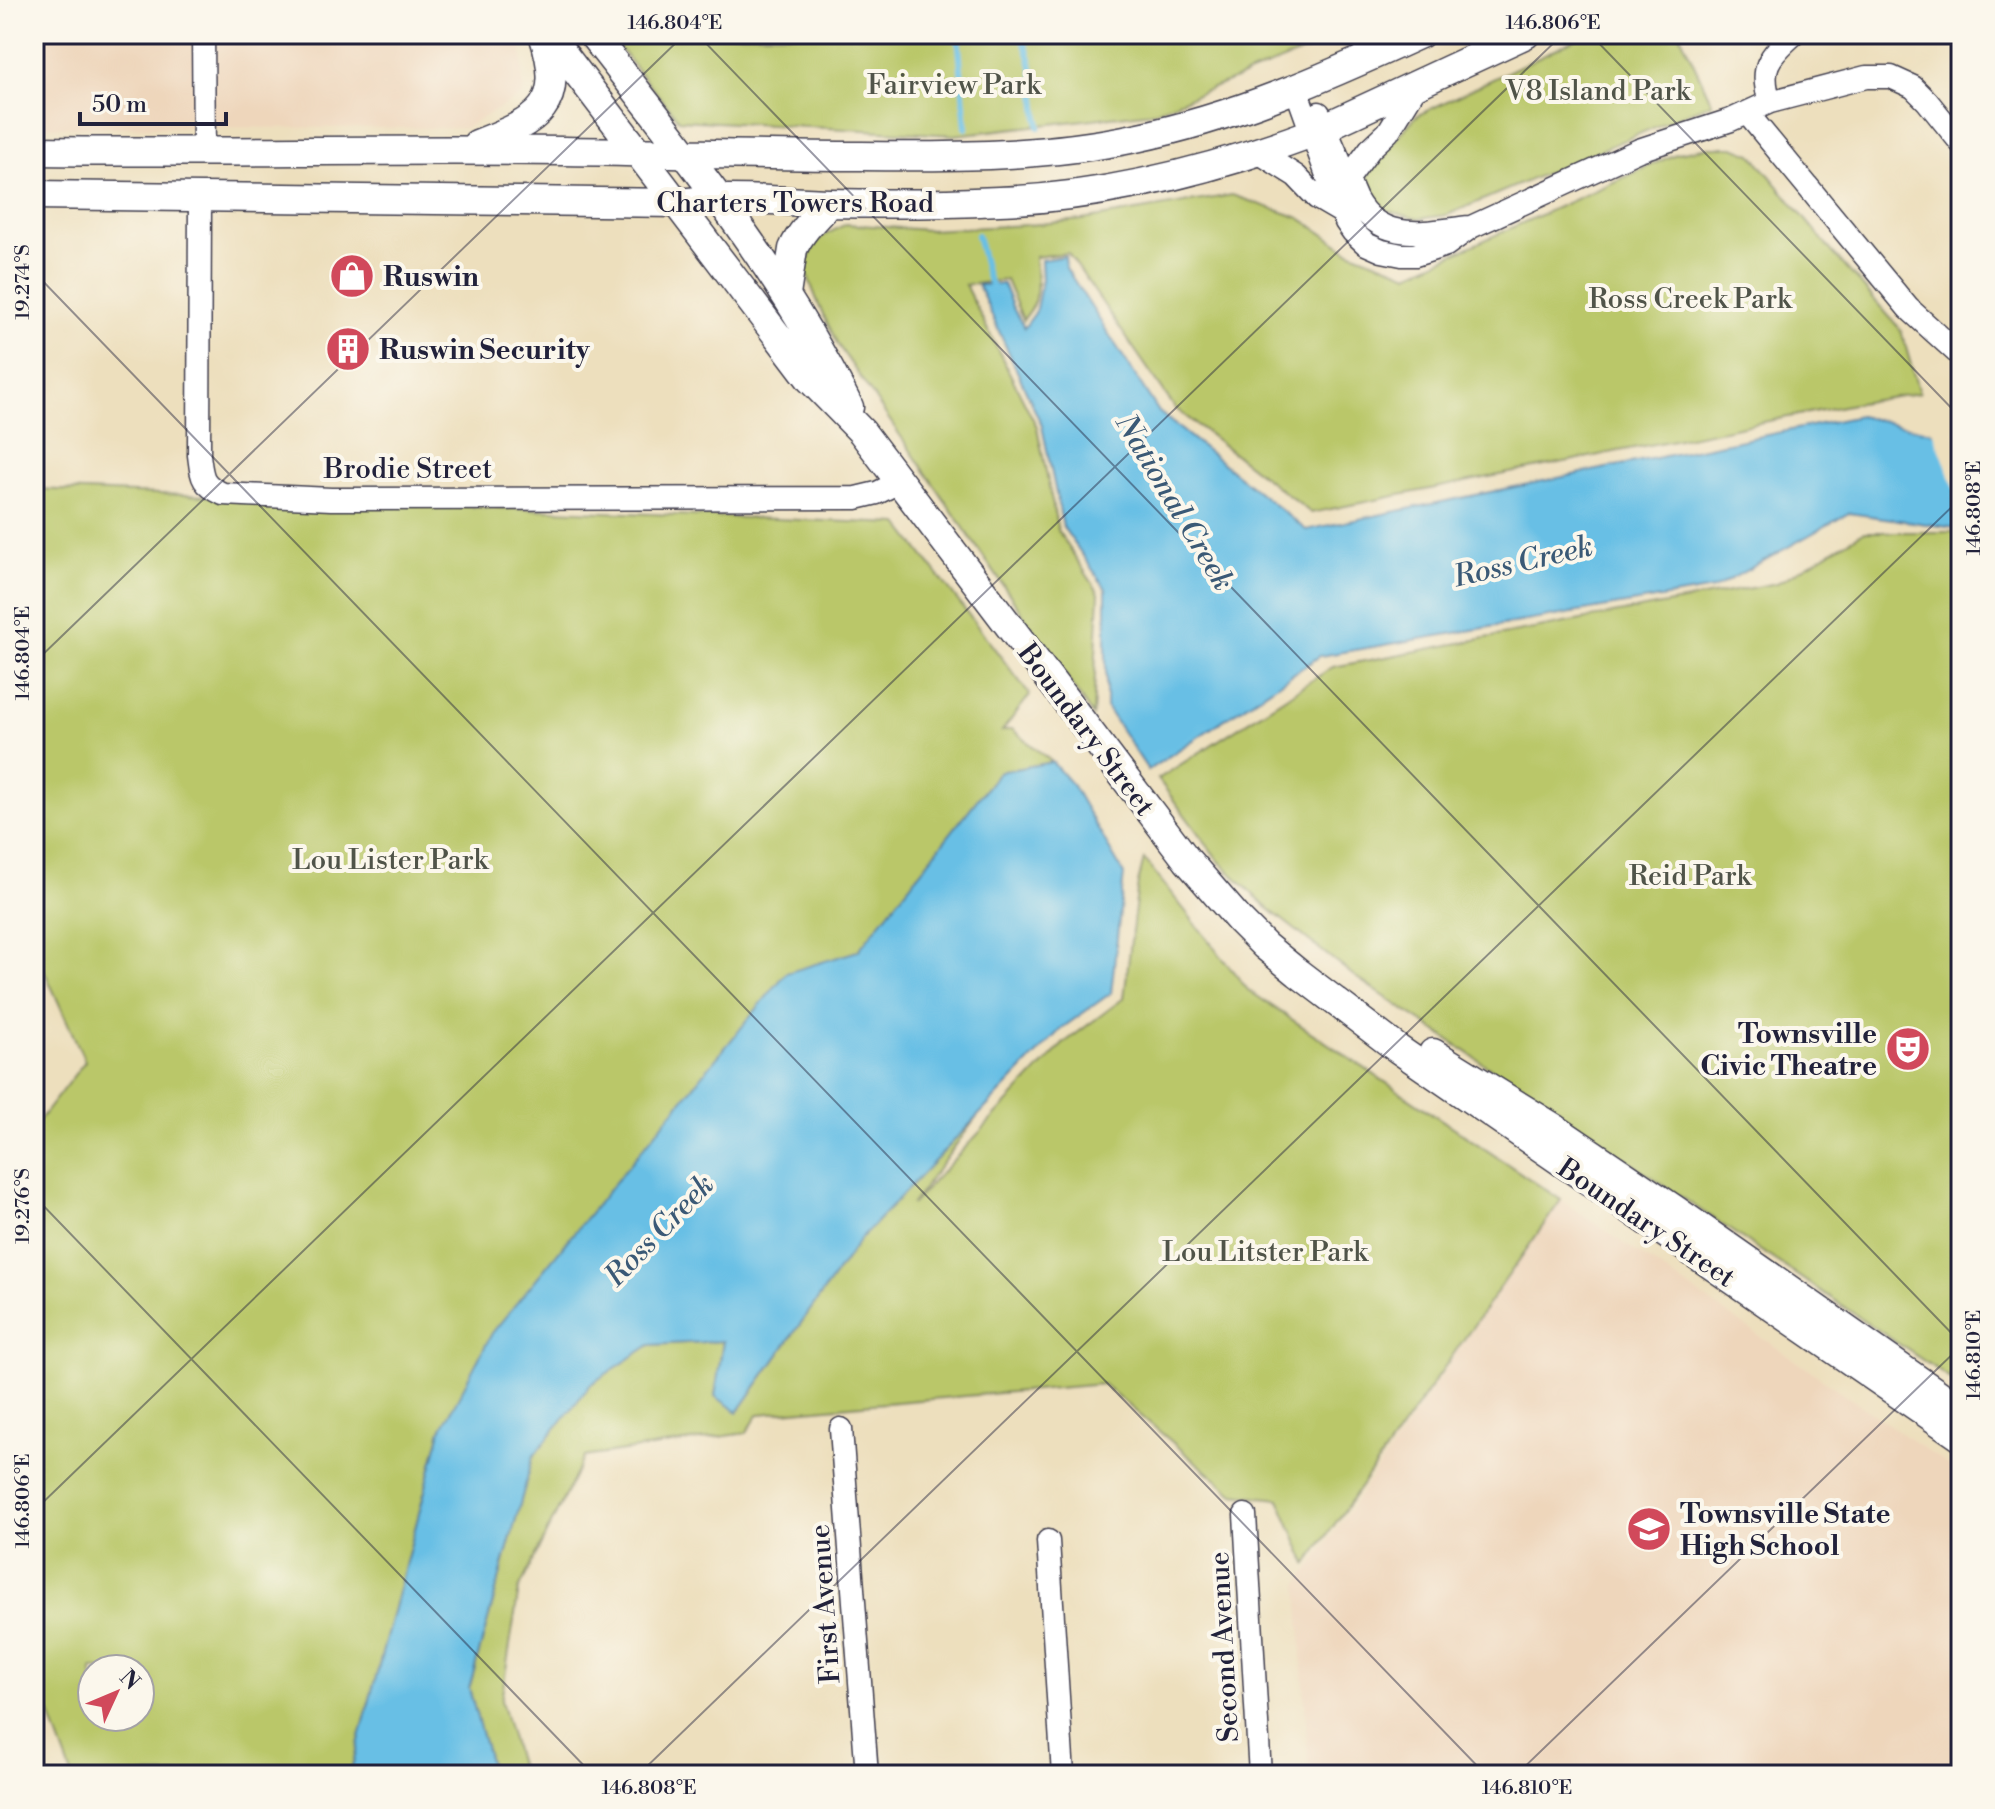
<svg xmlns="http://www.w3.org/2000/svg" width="1995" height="1809" viewBox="0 0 1995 1809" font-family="'Libre Bodoni',serif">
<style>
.built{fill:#eed6bb}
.green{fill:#bac769;stroke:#6e7452;stroke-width:2;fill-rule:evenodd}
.water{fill:#68bfe5;stroke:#457090;stroke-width:2}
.pier{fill:#eddfbd}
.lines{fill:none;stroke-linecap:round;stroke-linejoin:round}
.stream{stroke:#68bfe5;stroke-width:6}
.minor-casing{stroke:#403e4e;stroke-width:25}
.major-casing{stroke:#403e4e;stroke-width:31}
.minor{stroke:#fff;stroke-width:22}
.major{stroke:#fff;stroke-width:28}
.ticks{fill:none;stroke:#22223b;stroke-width:2;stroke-opacity:0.45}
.labels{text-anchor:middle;stroke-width:8;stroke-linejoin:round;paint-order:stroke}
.park-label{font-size:28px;fill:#505449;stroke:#fbf7ec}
.street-label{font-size:28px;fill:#22223b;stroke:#fbf7ec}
.poi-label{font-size:28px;font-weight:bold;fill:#22223b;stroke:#fbf7ec;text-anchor:start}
.water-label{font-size:30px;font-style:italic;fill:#3a5976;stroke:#fbf7ec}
.neatline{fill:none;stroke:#22223b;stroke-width:3}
.ticks-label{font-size:20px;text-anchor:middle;fill:#22223b}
</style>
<rect width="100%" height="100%" fill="#fbf7ec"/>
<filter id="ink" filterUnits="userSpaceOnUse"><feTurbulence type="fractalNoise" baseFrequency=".0125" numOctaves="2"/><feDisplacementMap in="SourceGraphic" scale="16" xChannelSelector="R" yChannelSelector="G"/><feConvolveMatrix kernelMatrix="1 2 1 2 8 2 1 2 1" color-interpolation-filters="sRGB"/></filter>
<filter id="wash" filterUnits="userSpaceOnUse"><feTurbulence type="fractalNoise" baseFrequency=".006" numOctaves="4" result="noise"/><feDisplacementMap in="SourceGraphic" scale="32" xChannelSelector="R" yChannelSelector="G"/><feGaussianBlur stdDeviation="1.8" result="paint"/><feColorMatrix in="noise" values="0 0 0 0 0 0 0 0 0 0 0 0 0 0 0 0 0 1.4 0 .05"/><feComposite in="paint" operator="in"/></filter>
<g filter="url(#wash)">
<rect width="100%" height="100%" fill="#eddfbd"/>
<path class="built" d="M 34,34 L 519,34 L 522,37 L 523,95 L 465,128 L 34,127 Z
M 1561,1200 L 1961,1474 L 1961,1775 L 1309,1775 L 1298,1585 Z"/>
<path class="green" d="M 607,34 L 1348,34 L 1153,112 L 955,135 L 679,120 Z
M 1586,34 L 1680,34 L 1712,103 L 1447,215 L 1418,219 L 1384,210 L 1369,193 L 1367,178 L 1370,169 L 1416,116 Z
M 1709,147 L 1734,147 L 1752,154 L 1828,247 L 1901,330 L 1919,393 L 1858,403 L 1311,513 L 1175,408 L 1068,253 L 1035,257 C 1037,282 1041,299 1023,320 L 1006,280 L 965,285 L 1037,427 L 1058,531 L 1099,593 L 1093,716 L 838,345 L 820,308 L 807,274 L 807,262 L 815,244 L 823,236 L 846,224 L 928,230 L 1028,225 L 1082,220 L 1232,195 L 1300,218 L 1349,251 L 1409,274 L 1678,153 Z
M 34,489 L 899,524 L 1030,695 L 1002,731 L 1012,729 L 1052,762 L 999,772 L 858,951 L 786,974 L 441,1430 L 350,1775 L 72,1775 L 34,1671 L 34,1127 L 85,1061 L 34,948 ZM 92,1669 L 140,1669 L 140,1717 L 92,1717 Z
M 1864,532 L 1961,532 L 1961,1386 L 1354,976 L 1265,906 L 1219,861 L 1158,779 L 1333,667 L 1777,583 Z
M 1144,859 L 1248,990 L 1561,1200 L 1307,1564 L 1279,1499 L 1234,1494 L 1103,1384 L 759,1414 L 746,1433 L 584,1457 L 519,1589 L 501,1701 L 522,1775 L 493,1775 L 469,1689 L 533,1457 L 591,1384 L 650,1345 L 723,1341 L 715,1396 L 739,1411 L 861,1238 L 980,1113 L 911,1205 L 1064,1043 L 1124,998 L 1138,883 Z"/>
<path class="water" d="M 1065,256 L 1066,268 L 1159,412 L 1306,530 L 1859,416 L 1961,438 L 1961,527 L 1955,528 L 1849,513 L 1713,589 L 1320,656 L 1148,770 L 1106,707 L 1106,589 L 1063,527 L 1042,426 L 978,285 L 1003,284 L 1012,306 L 1024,328 L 1035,313 L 1042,280 L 1041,260 Z
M 1052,762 L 1073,786 L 1124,874 L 1111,993 L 1062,1028 L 861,1238 L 738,1412 L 715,1396 L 723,1341 L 650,1345 L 591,1384 L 533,1457 L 469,1689 L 493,1775 L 350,1775 L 441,1430 L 492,1333 L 786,973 L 858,951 L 999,772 Z"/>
<path class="pier" d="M 1932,428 L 1961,434 L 1961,506 Z"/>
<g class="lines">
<path class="stream" d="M 958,34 L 966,128
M 1020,34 C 1036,62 1035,95 1039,127
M 977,235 L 987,276 L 993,289"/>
</g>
</g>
<g filter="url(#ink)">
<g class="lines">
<g class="minor-casing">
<path id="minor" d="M 203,34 L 204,153
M 1296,89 L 1333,192 L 1346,222 L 1353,232 L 1366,244 L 1382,251 L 1402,255 L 1415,255 L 1446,245 L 1471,227 L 1639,150 L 1731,120 L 1770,102 L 1866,77 L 1891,77 L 1913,87 L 1927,101 L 1961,143
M 1770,102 C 1759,68 1768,57 1794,34
M 1319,113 L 1356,199 C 1381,245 1428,231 1470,227
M 1747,113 L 1908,308 L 1961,356
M 1258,152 L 1296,176 L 1317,198 L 1341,212
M 1347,180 L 1370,149 L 1388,132 L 1417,85
M 200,196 L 199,455 C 202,477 201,484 223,494 L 331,499 L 856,498 L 877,493 L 899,482
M 841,1429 L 867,1775
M 1245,1515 L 1260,1775
M 1048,1541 L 1063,1775"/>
</g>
<g class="major-casing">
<path id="major" d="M 548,34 L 811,380 L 862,432 L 1187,860 L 1240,921 L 1265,946 L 1298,973 L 1398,1049 L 1961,1437
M 592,34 C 685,153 782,271 849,407
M 477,144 C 539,120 567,107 543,34
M 34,151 C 211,153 387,149 564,151 C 663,152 762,156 861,156 C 952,157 1045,157 1135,138 C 1237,117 1326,77 1420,34
M 34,195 L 677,203 C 691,202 705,200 719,199 C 756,198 792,202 829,203 C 885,204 942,204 999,201 C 1105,197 1212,170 1312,133 L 1526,34
M 786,295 L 793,249 C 801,231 816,217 829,203
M 1433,1053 L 1556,1129 L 1677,1211 L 1961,1410"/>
</g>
<use href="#minor" class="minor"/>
<use href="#major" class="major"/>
</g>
</g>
<path class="ticks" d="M 697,34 L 1961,1343M 1590,34 L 1961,418M 34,272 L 1486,1775M 34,663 L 685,34M 34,1196 L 593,1775M 34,1511 L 1563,34M 638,1775 L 1961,498M 1516,1775 L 1961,1346"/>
<defs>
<g id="shop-disc" transform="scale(2.3)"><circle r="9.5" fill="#d1495b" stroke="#fbf7ec"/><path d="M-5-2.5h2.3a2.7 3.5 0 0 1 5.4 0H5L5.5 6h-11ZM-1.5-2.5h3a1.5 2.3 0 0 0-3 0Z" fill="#fff"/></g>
<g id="building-disc" transform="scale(2.3)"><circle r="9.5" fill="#d1495b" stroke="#fbf7ec"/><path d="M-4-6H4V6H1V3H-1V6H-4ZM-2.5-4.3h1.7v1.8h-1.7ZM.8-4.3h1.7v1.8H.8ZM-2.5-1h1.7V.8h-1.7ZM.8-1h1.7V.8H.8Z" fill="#fff"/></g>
<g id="theatre-disc" transform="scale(2.3)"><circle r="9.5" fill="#d1495b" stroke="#fbf7ec"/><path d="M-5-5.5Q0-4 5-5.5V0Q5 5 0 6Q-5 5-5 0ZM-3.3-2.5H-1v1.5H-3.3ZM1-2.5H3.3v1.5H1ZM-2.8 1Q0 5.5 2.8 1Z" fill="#fff"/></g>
<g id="school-disc" transform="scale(2.3)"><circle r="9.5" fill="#d1495b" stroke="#fbf7ec"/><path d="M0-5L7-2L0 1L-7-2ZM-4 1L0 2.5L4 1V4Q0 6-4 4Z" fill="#fff"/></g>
</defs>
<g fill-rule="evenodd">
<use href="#shop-disc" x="352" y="276"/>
<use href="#building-disc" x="348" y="349"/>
<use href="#theatre-disc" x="1908" y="1049"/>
<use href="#school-disc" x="1649" y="1529"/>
</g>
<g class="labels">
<g class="park-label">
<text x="954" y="94">Fairview Park</text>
<text x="1598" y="100">V8 Island Park</text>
<text x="1690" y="308">Ross Creek Park</text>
<text x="390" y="869">Lou Lister Park</text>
<text x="1690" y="885">Reid Park</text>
<text x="1265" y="1261">Lou Litster Park</text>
</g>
<g class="street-label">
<text x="795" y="212">Charters Towers Road</text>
<text x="408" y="478">Brodie Street</text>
<text transform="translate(1087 729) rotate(53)" y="10">Boundary Street</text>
<text transform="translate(1647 1222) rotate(34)" y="10">Boundary Street</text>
<text transform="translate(824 1604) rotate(-94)" y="10">First Avenue</text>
<text transform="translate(1223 1647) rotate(-93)" y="10">Second Avenue</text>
</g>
<g class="poi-label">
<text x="383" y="286">Ruswin</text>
<text x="379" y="359">Ruswin Security</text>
<text x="1877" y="1043" text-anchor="end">Townsville<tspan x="1877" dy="32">Civic Theatre</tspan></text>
<text x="1680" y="1523">Townsville State<tspan x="1680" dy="32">High School</tspan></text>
</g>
<g class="water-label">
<text transform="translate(1175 502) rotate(59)" y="10">National Creek</text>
<text transform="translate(1523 561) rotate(-13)" y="10">Ross Creek</text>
<text transform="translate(659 1230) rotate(-46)" y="10">Ross Creek</text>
</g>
</g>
<rect width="1995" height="1809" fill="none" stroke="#fbf7ec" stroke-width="88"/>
<g transform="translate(116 1693) rotate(46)"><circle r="38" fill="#fbf7ec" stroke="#a4a2a5" stroke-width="2"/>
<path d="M0-6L14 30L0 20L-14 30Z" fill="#d1495b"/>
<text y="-12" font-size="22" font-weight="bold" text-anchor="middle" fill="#22223b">N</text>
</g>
<path d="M80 112v12h146v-12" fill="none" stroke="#22223b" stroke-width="4"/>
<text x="92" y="112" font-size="24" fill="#22223b" stroke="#fbf7ec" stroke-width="6" paint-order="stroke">50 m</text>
<rect x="44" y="44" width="1907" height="1721" class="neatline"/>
<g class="ticks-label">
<text x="675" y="29">146.804°E</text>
<text x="1553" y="29">146.806°E</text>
<text transform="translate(22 282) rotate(-90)" y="7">19.274°S</text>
<text transform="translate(1973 508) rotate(-90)" y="7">146.808°E</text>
<text transform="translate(22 653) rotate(-90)" y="7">146.804°E</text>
<text transform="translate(22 1206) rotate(-90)" y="7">19.276°S</text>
<text transform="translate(1973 1355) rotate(-90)" y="7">146.810°E</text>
<text transform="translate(22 1501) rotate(-90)" y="7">146.806°E</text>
<text x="649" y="1794">146.808°E</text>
<text x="1527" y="1794">146.810°E</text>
</g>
</svg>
